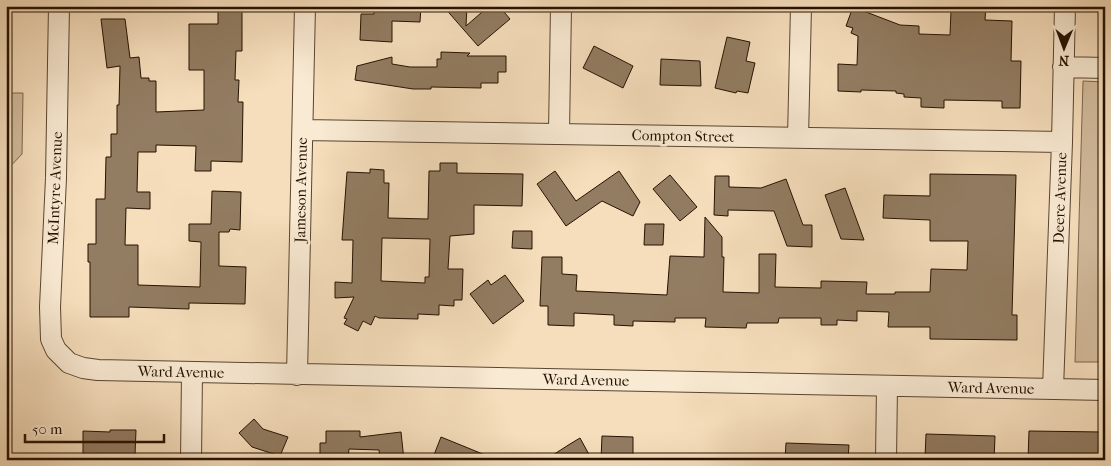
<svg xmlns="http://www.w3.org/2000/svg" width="1111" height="466" viewBox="0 0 1111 466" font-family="'IM FELL French Canon',serif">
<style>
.green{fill:#d2bb9c;stroke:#7c664e}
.building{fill:#927c62;stroke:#251201;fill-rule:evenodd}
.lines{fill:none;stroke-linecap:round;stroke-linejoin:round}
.street-casing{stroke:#594530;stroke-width:22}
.street{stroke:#f9ead3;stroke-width:20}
.labels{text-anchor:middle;stroke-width:5;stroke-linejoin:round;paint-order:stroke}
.street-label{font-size:15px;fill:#251201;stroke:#f9ead3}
</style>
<rect width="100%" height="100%" fill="#f6debc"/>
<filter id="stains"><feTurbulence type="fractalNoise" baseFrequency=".004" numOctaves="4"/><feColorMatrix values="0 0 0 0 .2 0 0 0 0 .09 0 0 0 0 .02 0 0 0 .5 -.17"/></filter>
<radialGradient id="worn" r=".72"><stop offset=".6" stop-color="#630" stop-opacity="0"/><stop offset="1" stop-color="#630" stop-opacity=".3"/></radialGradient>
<path class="green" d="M 1083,81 L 1105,82 L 1105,362 L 1075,362 Z
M 6,93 L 23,93 L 22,154 L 6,171 Z"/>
<path class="building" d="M 218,6 L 242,6 L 242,51 L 236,51 L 235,80 L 239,80 L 238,102 L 243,102 L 242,162 L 211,161 L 211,171 L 195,171 L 196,146 L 156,145 L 156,152 L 138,152 L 137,192 L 150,192 L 150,209 L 126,208 L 125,245 L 138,245 L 138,285 L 200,287 L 201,242 L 189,241 L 189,224 L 211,224 L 212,191 L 241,192 L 240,230 L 230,229 L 229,232 L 219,232 L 219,266 L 246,267 L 245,304 L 189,303 L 189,309 L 129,307 L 129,317 L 90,317 L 90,262 L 88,262 L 88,244 L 96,244 L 96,199 L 105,199 L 106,157 L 111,157 L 111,134 L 117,134 L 117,105 L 119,105 L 120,66 L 107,68 L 101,19 L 125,19 L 130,58 L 139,57 L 141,78 L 149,78 L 149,81 L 156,81 L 156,112 L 204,110 L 204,70 L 189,70 L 189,24 L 218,24 Z
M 374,6 L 421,6 L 420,22 L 392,21 L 392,42 L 360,40 L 361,14 L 374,14 Z
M 443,6 L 467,6 L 466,26 L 489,6 L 499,6 L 510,19 L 478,46 Z
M 961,6 L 986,6 L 985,20 L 1012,21 L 1011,61 L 1021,61 L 1020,108 L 1002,108 L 1002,101 L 944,100 L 944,108 L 921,107 L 921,98 L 904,97 L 904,94 L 896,93 L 896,91 L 861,90 L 861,92 L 838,91 L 838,64 L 857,65 L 858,36 L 851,33 L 853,28 L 846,26 L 853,7 L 900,25 L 919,26 L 919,34 L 950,35 L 951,11 L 961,11 Z
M 727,37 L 750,42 L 746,61 L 755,63 L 748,93 L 737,91 L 736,93 L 715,88 Z
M 594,46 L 633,66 L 623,88 L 583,68 Z
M 441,52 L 470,53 L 467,56 L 506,56 L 506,72 L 498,72 L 498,83 L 481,83 L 481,88 L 431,87 L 431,89 L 413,89 L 355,80 L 357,66 L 392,57 L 392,64 L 410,67 L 437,67 L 437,59 L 441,59 Z
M 661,59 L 700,61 L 701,86 L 660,85 Z
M 440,163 L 457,163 L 457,173 L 523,174 L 522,206 L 474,205 L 474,234 L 450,236 L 448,269 L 463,269 L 462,300 L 454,300 L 454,306 L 439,305 L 439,315 L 418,314 L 418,319 L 379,318 L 375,316 L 371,325 L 363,321 L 358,331 L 344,324 L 347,319 L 344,318 L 354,297 L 335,298 L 335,282 L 352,283 L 353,240 L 342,240 L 347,172 L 370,173 L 370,169 L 384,170 L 384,183 L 389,183 L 388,218 L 428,219 L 429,171 L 440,171 ZM 382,238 L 430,239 L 429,277 L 425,277 L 425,283 L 381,281 Z
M 555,171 L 576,201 L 619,171 L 640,202 L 633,216 L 602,201 L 566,226 L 537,184 Z
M 930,174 L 1016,175 L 1012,315 L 1017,315 L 1017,340 L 930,339 L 930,327 L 888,327 L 889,312 L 857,311 L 857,321 L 837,320 L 837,325 L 821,325 L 821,318 L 779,318 L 778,323 L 747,323 L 746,328 L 705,327 L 706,318 L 675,318 L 675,322 L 633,321 L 633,326 L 614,325 L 614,315 L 574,313 L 574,326 L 548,325 L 548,306 L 540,306 L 542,257 L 562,257 L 562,274 L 577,275 L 576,291 L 667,295 L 670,256 L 704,257 L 705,217 L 722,237 L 722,257 L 724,257 L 723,292 L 759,293 L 759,254 L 776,254 L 775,287 L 821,288 L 821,281 L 867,282 L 866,294 L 895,294 L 895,292 L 930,292 L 931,269 L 967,270 L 968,241 L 930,241 L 930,220 L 883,218 L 884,195 L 930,196 Z
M 670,175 L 697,207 L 680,221 L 653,189 Z
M 715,176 L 729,176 L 729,187 L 761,188 L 786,179 L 803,225 L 812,225 L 812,247 L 787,246 L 774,211 L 728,210 L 728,216 L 714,215 Z
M 845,188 L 864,240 L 841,239 L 825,195 Z
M 645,224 L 664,224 L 663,245 L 644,245 Z
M 513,231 L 532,231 L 532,249 L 512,248 Z
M 505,275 L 524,301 L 493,324 L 470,294 L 488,280 L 491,285 Z
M 254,419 L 263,429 L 288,437 L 280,456 L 252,447 L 239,433 Z
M 110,430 L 136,430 L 135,455 L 133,455 L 133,460 L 108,460 L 108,457 L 83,456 L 83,431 L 110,432 Z
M 326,431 L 360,431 L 360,437 L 401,432 L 404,460 L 380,460 L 379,450 L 349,449 L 348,460 L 320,460 L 320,443 L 326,443 Z
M 1029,431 L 1103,432 L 1102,460 L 1028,460 Z
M 926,434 L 995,436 L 994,460 L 925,458 Z
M 602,436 L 633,437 L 633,457 L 627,457 L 627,460 L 601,460 Z
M 441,437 L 495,459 L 495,460 L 432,460 Z
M 580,438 L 592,460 L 545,460 L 570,444 Z
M 786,443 L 849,445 L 848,460 L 785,460 Z"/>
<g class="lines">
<g class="street-casing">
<path id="street" d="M 59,6 L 56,178 L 50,307 L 51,339 L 56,350 L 69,363 L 83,368 L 98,370 L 1105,390
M 1063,67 L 1105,68
M 303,130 L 1062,142
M 559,133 L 561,6
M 798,138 L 801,6
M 297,375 L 305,6
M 1053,389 L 1062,142 L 1065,6
M 191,460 L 192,372
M 886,460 L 887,386"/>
</g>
<use href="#street" class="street"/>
</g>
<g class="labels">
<g class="street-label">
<text transform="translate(683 136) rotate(1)" y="5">Compton Street</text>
<text transform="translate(55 188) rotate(-88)" y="5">McIntyre Avenue</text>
<text transform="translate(301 190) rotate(-89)" y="5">Jameson Avenue</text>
<text transform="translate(1060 198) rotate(-88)" y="5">Deere Avenue</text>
<text transform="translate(181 372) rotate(1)" y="5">Ward Avenue</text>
<text transform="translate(586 380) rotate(1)" y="5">Ward Avenue</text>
<text transform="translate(991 388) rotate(1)" y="5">Ward Avenue</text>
</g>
</g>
<rect width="1111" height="466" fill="none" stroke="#f6debc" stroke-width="25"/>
<rect x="8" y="8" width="1096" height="451" fill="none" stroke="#251201" stroke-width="2.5"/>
<rect x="12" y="12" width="1086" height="441" fill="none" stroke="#251201"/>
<g transform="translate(1064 48) rotate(181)" stroke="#f9ead3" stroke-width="4" paint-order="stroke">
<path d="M0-4L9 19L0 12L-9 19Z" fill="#251201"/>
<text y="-8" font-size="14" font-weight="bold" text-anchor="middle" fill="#251201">N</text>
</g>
<path d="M25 434v8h139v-8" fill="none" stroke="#251201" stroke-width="2.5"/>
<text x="32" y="434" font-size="15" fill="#251201" stroke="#f9ead3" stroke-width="4" paint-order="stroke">50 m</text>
<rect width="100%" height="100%" filter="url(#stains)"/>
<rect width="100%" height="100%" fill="url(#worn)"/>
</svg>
